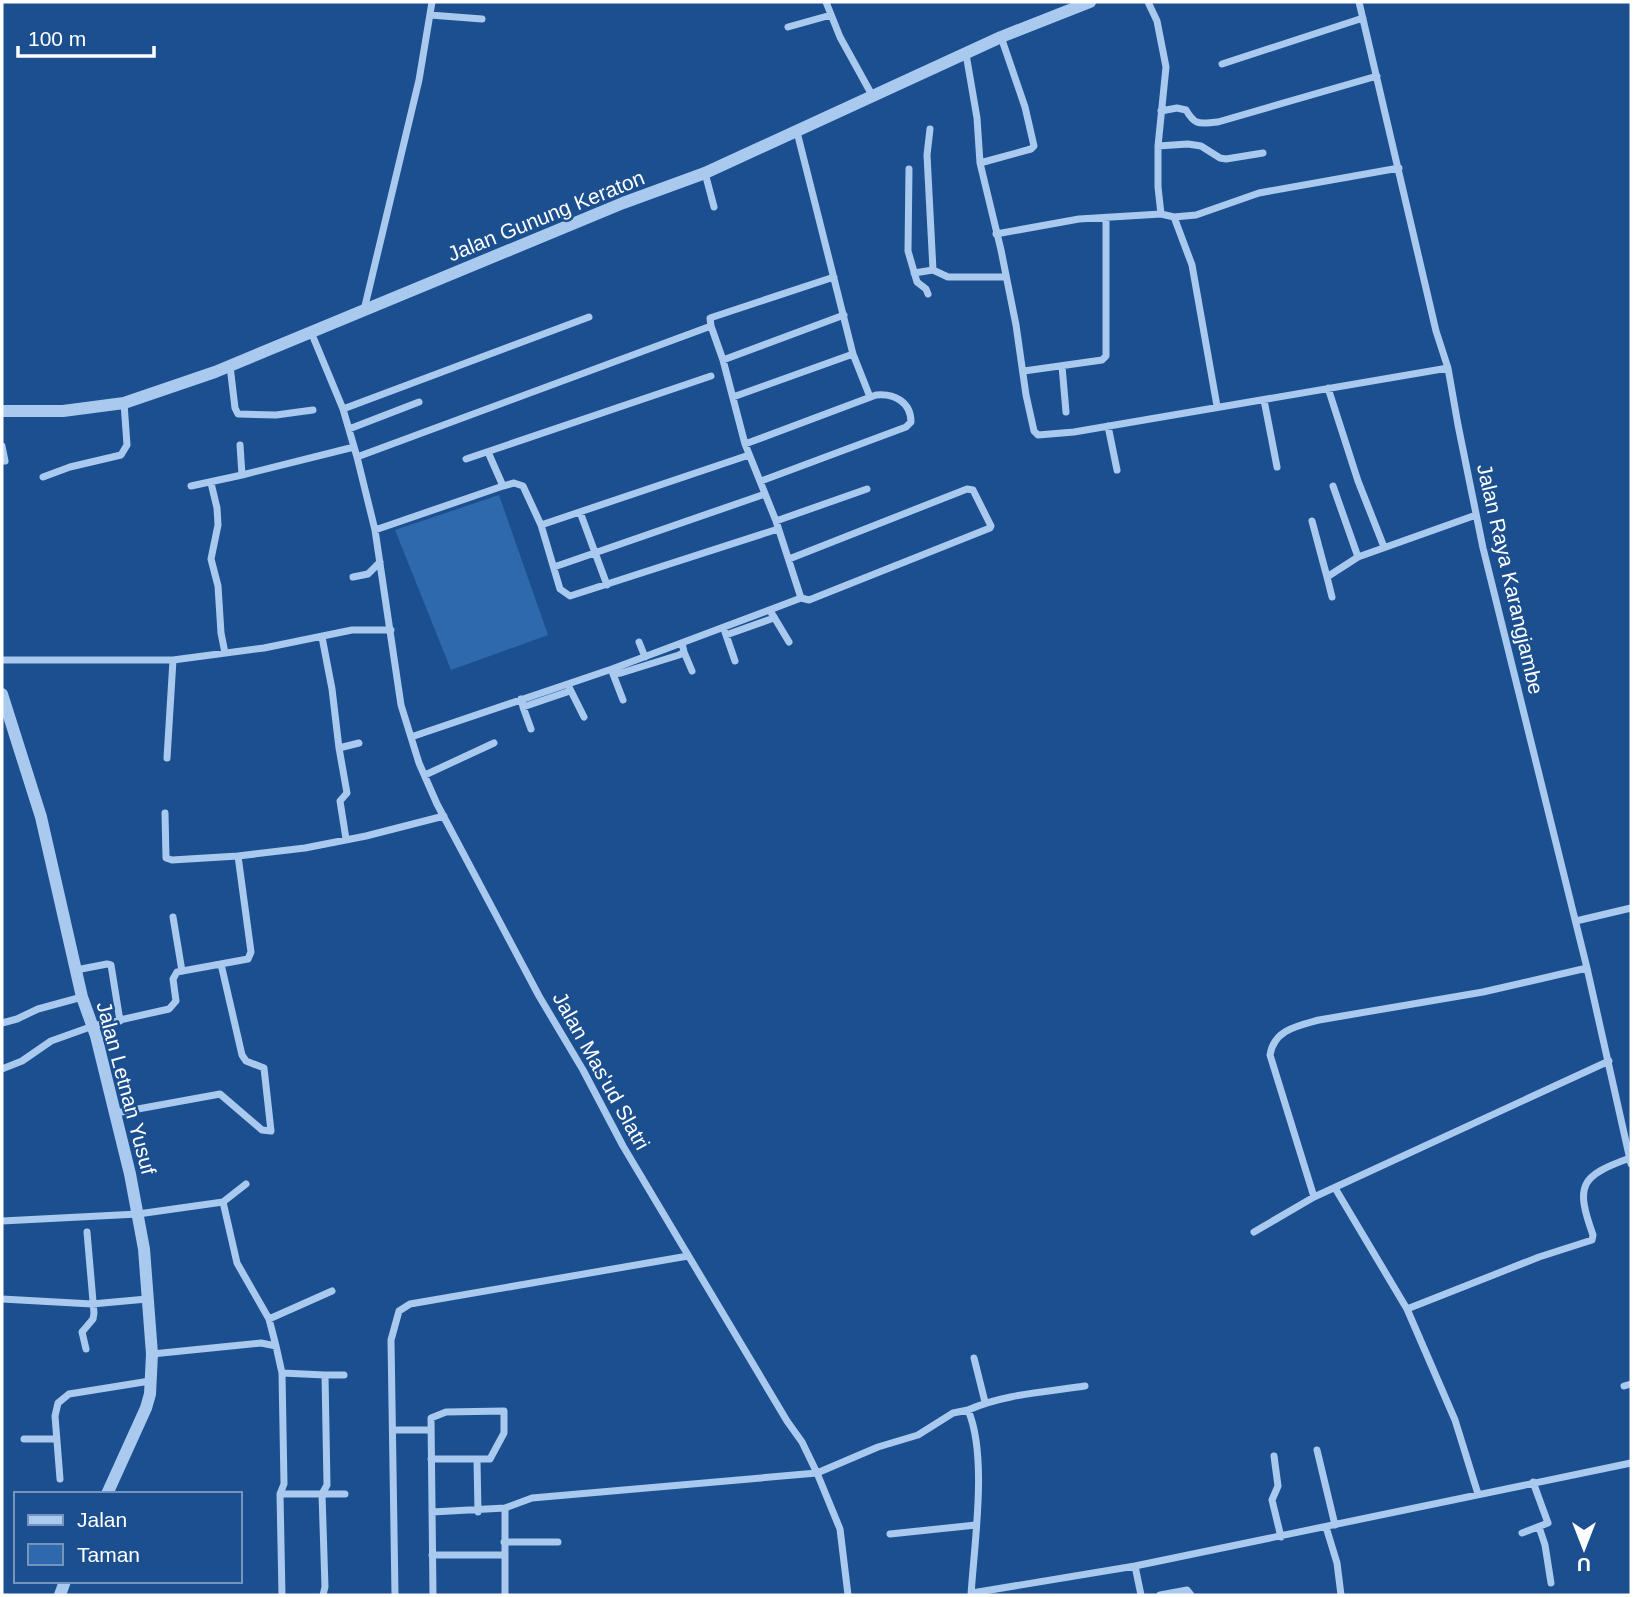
<svg xmlns="http://www.w3.org/2000/svg" width="1633" height="1597" viewBox="0 0 1633 1597" font-family="Helvetica,sans-serif">
<style>
.green{fill:#2e69ad}
.lines{fill:none;stroke-linecap:round;stroke-linejoin:round}
.minor{stroke:#a9c9ee;stroke-width:7}
.tertiary{stroke:#a9c9ee;stroke-width:12}
.labels{text-anchor:middle;stroke-width:5;stroke-linejoin:round;paint-order:stroke}
.street-label{font-size:21px;fill:#fff;stroke:#1b4f8f}
</style>
<rect width="100%" height="100%" fill="#1b4f8f"/>
<path class="green" d="M 499,495 L 548,635 L 451,670 L 395,530 Z"/>
<g class="lines">
<path class="minor" d="M 826,2 L 840,37 L 872,95
M 1148,2 L 1157,21 L 1166,67 L 1158,146 L 1158,187 L 1161,214 L 1174,217 L 1192,265 L 1217,406
M 1359,2 L 1436,331 L 1448,368 L 1458,425 L 1483,548 L 1587,968 L 1631,1164
M 430,15 L 482,19
M 788,27 L 831,15
M 966,54 L 977,118 L 980,163 L 1001,250 L 1016,325 L 1026,395 L 1034,431 L 1038,435 L 1074,432 L 1448,368
M 1222,64 L 1363,18
M 1161,111 L 1177,108 L 1186,110 C 1196,127 1200,123 1218,122 L 1377,76
M 930,129 L 927,155 L 933,270 L 948,277 L 1006,277
M 797,132 L 853,354 L 870,397
M 1158,146 L 1188,144 L 1201,146 L 1220,158 L 1226,159 L 1263,153
M 980,163 L 1031,149 L 1034,146 L 1025,107 L 1001,37
M 909,169 L 908,251 L 917,282 L 926,289 L 928,294
M 705,173 L 714,207
M 1174,217 L 1196,215 L 1259,193 L 1399,168
M 996,234 L 1079,219 L 1161,214
M 914,273 L 933,270
M 364,310 L 419,80 L 432,2
M 711,326 L 710,318 L 834,277
M 311,332 L 343,409 L 357,457 L 375,530 L 401,705 L 419,763 L 437,804 L 539,996 L 583,1070 L 623,1146 L 787,1421 L 802,1442 L 817,1473 L 878,1447 L 918,1435 L 953,1413 L 968,1410 C 988,1456 974,1545 971,1595
M 723,360 L 844,315
M 230,366 L 235,408 L 238,414 L 276,415 L 313,410
M 1062,366 L 1066,412
M 1024,371 L 1102,360 L 1106,356 L 1106,218
M 1328,388 L 1358,481 L 1384,547
M 733,397 L 853,354
M 1264,400 L 1277,467
M 343,409 L 589,317
M 1108,426 L 1117,470
M 349,429 L 419,402
M 745,444 L 876,395 C 894,393 911,402 911,422 L 906,427 L 761,481
M 240,445 L 242,475 L 354,447
M 2,446 L 5,461
M 488,452 L 503,486
M 357,457 L 711,326 L 723,360 L 745,444 L 776,521 L 801,598 L 809,600 L 990,528 L 991,526 L 973,490 L 967,489 L 789,559
M 466,459 L 711,376
M 43,477 L 70,467 L 121,455 L 127,445 L 124,403
M 211,483 L 217,508 L 218,525 L 211,559 L 218,586 L 221,633 L 225,653
M 191,486 L 242,475
M 1333,486 L 1358,557 L 1476,515
M 580,512 L 607,585
M 776,521 L 867,489
M 1312,521 L 1327,577 L 1358,557
M 541,525 L 749,455
M 375,530 L 503,486 L 514,483 L 523,486 L 541,525 L 560,589 L 570,596 L 778,529
M 554,567 L 765,494
M 353,577 L 368,574 L 380,562
M 1327,577 L 1332,597
M 774,617 L 789,642
M 725,632 L 735,661
M 726,635 L 771,619 L 774,617 L 770,611
M 322,637 L 332,689 L 339,748
M 639,642 L 645,657
M 684,652 L 692,671
M 2,660 L 173,660 L 264,648 L 352,630 L 391,630
M 612,669 L 613,674 L 621,673 L 679,655 L 684,652 L 682,643
M 613,674 L 623,700
M 569,687 L 584,717
M 521,699 L 523,707 L 570,691
M 523,707 L 531,729
M 411,737 L 612,669 L 801,598
M 167,758 L 173,660
M 425,775 L 494,743
M 165,813 L 166,858 L 172,860 L 238,856
M 346,839 L 340,801 L 347,793 L 339,748 L 359,743
M 173,917 L 182,971
M 1576,921 L 1631,908
M 76,970 L 107,964 L 111,965 L 120,1021
M 2,1023 L 17,1019 L 38,1009 L 82,997
M 2,1069 L 22,1061 L 51,1041 L 93,1026 L 169,1009 L 176,1001 L 173,979 L 177,972 L 248,959 L 251,952 L 238,856 L 305,848 L 366,836 L 444,816
M 116,1113 L 220,1094 L 262,1130 L 271,1131 L 264,1068 L 246,1061 L 242,1055 L 221,964
M 246,1184 L 223,1202 L 237,1263 L 269,1319 L 276,1346
M 1335,1188 L 1407,1309 L 1455,1420 L 1478,1494
M 1314,1197 L 1270,1055 C 1274,1030 1297,1026 1319,1020 L 1483,992 L 1587,968
M 2,1221 L 138,1214 L 223,1202
M 1254,1232 L 1314,1197 L 1609,1061
M 2,1299 L 92,1304 L 147,1299
M 1407,1309 L 1539,1257 L 1592,1240 L 1593,1235 C 1575,1185 1580,1176 1630,1158
M 269,1319 L 332,1291
M 86,1349 L 82,1332 L 93,1319 L 94,1313 L 87,1232
M 152,1354 L 261,1343 L 276,1346 L 282,1373 L 284,1484 L 280,1494 L 282,1595
M 974,1358 L 985,1402
M 282,1373 L 325,1375 L 327,1485 L 322,1494 L 325,1587 L 323,1595
M 325,1375 L 344,1375
M 1624,1386 L 1631,1384
M 968,1410 C 1004,1394 1046,1392 1085,1386
M 394,1430 L 431,1430
M 24,1439 L 56,1439
M 1317,1450 L 1335,1525
M 1274,1456 L 1278,1486 L 1272,1500 L 1281,1537
M 431,1459 L 490,1459 L 504,1433 L 504,1411 L 446,1412 L 431,1418 L 433,1595
M 477,1460 L 478,1512
M 60,1479 L 55,1416 L 58,1403 L 69,1394 L 150,1381
M 280,1494 L 345,1494
M 505,1508 L 505,1595
M 432,1512 L 505,1508 L 532,1498 L 817,1473 L 840,1529 L 848,1595
M 1326,1527 L 1337,1563 L 1341,1595
M 1539,1527 L 1545,1545 L 1551,1583
M 1522,1533 L 1548,1523 L 1533,1482
M 890,1534 L 976,1525
M 504,1542 L 558,1542
M 432,1555 L 504,1555
M 1135,1566 L 1141,1595
M 972,1593 L 1135,1566 L 1631,1463
M 395,1595 L 391,1340 L 399,1311 L 410,1304 L 688,1256
M 1160,1595 L 1187,1590 L 1191,1595"/>
<path class="tertiary" d="M 2,411 L 63,411 L 124,403 L 215,372 L 623,203 L 705,173 L 1001,37 L 1090,2
M 2,694 L 41,817 L 82,997 L 96,1036 L 130,1174 L 144,1249 L 152,1354 L 150,1394 L 146,1408 L 107,1494
M 60,1595 L 65,1581"/>
</g>
<g class="labels">
<g class="street-label">
<text transform="translate(546 216) rotate(-22)" y="7">Jalan Gunung Keraton</text>
<text transform="translate(1510 579) rotate(77)" y="7">Jalan Raya Karangjambe</text>
<text transform="translate(601 1071) rotate(61)" y="7">Jalan Mas'ud Slatri</text>
<text transform="translate(126 1088) rotate(75)" y="7">Jalan Letnan Yusuf</text>
</g>
</g>
<rect width="1633" height="1597" fill="none" stroke="#ffffff" stroke-width="7"/>
<rect x="14" y="1492" width="228" height="91" fill="#1b4f8f" stroke="#7695bc" stroke-width="2"/>
<rect x="28" y="1515" width="35" height="10" fill="#a9c9ee" stroke="#7695bc" stroke-width="2"/>
<text x="77" y="1527" font-size="21" fill="#ffffff">Jalan</text>
<rect x="28" y="1544" width="35" height="21" fill="#2e69ad" stroke="#7695bc" stroke-width="2"/>
<text x="77" y="1562" font-size="21" fill="#ffffff">Taman</text>
<g transform="translate(1584 1548) rotate(180)" stroke="#1b4f8f" stroke-width="5" paint-order="stroke">
<path d="M0-5L12 26L0 18L-12 26Z" fill="#ffffff"/>
<text y="-10" font-size="19" font-weight="bold" text-anchor="middle" fill="#ffffff">U</text>
</g>
<path d="M18 46v10h136v-10" fill="none" stroke="#ffffff" stroke-width="3.5"/>
<text x="28" y="46" font-size="21" fill="#ffffff" stroke="#1b4f8f" stroke-width="5" paint-order="stroke">100 m</text>
</svg>
